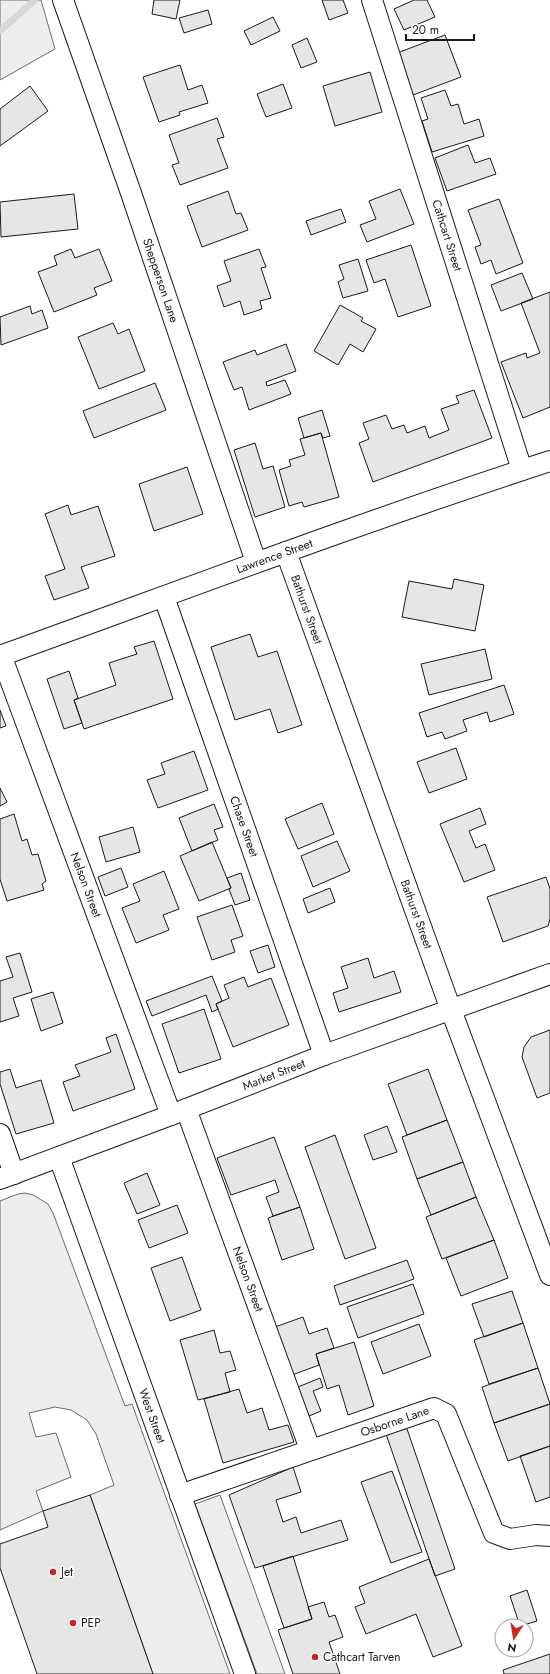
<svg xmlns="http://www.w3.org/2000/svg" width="550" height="1674" viewBox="0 0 550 1674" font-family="Jost,sans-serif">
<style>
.built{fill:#ededed;stroke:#6a6a6a}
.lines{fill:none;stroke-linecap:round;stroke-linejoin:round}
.stream{stroke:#d7d7d7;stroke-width:7}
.building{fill:#e6e6e6;stroke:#1a1a1a}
.minor-casing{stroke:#1a1a1a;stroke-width:22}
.minor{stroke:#fff;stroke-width:20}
.poi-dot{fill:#c62828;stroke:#fff;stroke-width:1.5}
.labels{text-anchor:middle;stroke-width:3;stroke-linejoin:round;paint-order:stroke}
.street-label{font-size:12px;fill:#1a1a1a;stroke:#fff}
.poi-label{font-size:12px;fill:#1a1a1a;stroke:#fff;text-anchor:start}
</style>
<rect width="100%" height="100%" fill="#fff"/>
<path class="built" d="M 0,0 L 41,0 L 55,49 L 0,80 Z
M 25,1193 L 33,1195 L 40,1199 L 48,1204 L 53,1213 L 125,1406 L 132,1404 L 230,1674 L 153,1674 L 90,1495 L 114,1485 L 96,1434 L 87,1420 L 71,1410 L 55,1407 L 29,1413 L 36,1437 L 56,1433 L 71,1477 L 36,1491 L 43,1511 L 0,1530 L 0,1201 L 18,1194 Z
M 220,1495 L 285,1674 L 257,1674 L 195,1504 Z"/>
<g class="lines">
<path class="stream" d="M 0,31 L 35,0"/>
</g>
<path class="building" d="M 154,0 L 180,0 L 176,19 L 152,14 Z
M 322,0 L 343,0 L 348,13 L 329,20 Z
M 414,0 L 427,0 L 435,17 L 404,30 L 394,9 Z
M 208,10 L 212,24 L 184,33 L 179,18 Z
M 273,17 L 280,31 L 251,45 L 244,31 Z
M 445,35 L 461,77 L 413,95 L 397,53 Z
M 307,38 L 317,62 L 301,68 L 292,45 Z
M 180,65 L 188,90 L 202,85 L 208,103 L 179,112 L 180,115 L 159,122 L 143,77 Z
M 370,72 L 382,112 L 335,126 L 323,86 Z
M 283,84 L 292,108 L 266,117 L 257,94 Z
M 30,86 L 48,111 L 0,146 L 0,109 Z
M 445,90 L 451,106 L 458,104 L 464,124 L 479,119 L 484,136 L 432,152 L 422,121 L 428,119 L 421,98 Z
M 217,118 L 224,137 L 217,139 L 228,168 L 180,185 L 172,165 L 179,163 L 169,135 Z
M 468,145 L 475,163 L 490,158 L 496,174 L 447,191 L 435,158 Z
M 400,189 L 414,224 L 367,242 L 360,225 L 376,219 L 369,201 Z
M 228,191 L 236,214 L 241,213 L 248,230 L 202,247 L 187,206 Z
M 74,194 L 78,229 L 1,237 L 0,202 Z
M 499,199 L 523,263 L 496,274 L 491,260 L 481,264 L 475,247 L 481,245 L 468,210 Z
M 341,209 L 346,222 L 311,235 L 306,221 Z
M 411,245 L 431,306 L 398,317 L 385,279 L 374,283 L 366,260 Z
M 71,249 L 75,258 L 99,249 L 112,281 L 94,288 L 97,295 L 54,312 L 38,272 L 57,265 L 54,256 Z
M 259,249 L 266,267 L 261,268 L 271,298 L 260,301 L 262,309 L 244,315 L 240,301 L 224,307 L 217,286 L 231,281 L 224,261 Z
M 358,259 L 368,291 L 343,298 L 338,282 L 344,279 L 339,265 Z
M 522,273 L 533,299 L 501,311 L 491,285 Z
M 550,292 L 550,407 L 523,418 L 501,362 L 526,353 L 527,358 L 540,353 L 521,303 Z
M 340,305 L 363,318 L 361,321 L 376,329 L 363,352 L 350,344 L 338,365 L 314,351 Z
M 30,306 L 32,314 L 42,310 L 48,328 L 1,345 L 0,317 Z
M 113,323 L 118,334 L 129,329 L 145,371 L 99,389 L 78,337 Z
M 286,344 L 296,371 L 266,382 L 267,386 L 285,380 L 291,394 L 249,410 L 242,387 L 234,390 L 223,362 L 255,350 L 257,355 Z
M 155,383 L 166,410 L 94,438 L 83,411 Z
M 474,390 L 492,438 L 373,482 L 359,443 L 369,439 L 363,423 L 386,415 L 392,429 L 404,425 L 407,433 L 425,426 L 429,438 L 449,430 L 441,409 L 459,403 L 456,396 Z
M 322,410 L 330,436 L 323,438 L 321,433 L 304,438 L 298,418 Z
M 321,433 L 339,497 L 304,507 L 302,502 L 289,506 L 279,470 L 291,466 L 289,460 L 305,455 L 300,439 Z
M 255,443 L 263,469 L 273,466 L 285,507 L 255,517 L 234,450 Z
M 187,467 L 203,514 L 154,531 L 139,484 Z
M 68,505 L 71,515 L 98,506 L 115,556 L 81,567 L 89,588 L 54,600 L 45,576 L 65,569 L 45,514 Z
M 454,579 L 484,585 L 475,631 L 402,617 L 409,581 L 452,589 Z
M 250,634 L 258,657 L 277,651 L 302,725 L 278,733 L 270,709 L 235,720 L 211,647 Z
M 154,641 L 173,699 L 84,729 L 74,700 L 116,685 L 109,663 L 137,654 L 134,647 Z
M 485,649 L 492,679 L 429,695 L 421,664 Z
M 69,671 L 78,698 L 74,700 L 82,723 L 64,729 L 47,679 Z
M 504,685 L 514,714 L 490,722 L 487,712 L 463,720 L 467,731 L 445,739 L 442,732 L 427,737 L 419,713 Z
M 0,710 L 6,726 L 0,728 Z
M 456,748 L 467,779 L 429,793 L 417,762 Z
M 194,751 L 208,790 L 158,808 L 147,780 L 165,774 L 161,763 Z
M 0,788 L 7,802 L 0,806 Z
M 322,803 L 334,834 L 298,849 L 285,819 Z
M 214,804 L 223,827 L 214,830 L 218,840 L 192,851 L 179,818 Z
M 480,808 L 486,824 L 469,831 L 476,848 L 485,844 L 495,870 L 464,882 L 440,824 Z
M 14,814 L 22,841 L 27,839 L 32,855 L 38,854 L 46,881 L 42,884 L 44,890 L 7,901 L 0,879 L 0,819 Z
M 133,827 L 140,852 L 106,862 L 99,837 Z
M 337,841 L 350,871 L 313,887 L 301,856 Z
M 212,842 L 231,888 L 199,901 L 180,856 Z
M 121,868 L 128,887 L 105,896 L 98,877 Z
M 164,871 L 179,909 L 163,915 L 169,930 L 136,943 L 122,908 L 140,901 L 133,884 Z
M 241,873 L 250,900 L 235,905 L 229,889 L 231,888 L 227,878 Z
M 546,877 L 550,889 L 550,919 L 548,926 L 503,942 L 487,897 Z
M 330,888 L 335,902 L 308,913 L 303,899 Z
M 232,905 L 243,936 L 231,940 L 235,952 L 212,960 L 197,917 Z
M 268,945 L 275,967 L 258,973 L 250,951 Z
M 20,953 L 32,992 L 13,998 L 19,1016 L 0,1022 L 0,981 L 13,977 L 6,957 Z
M 368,958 L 374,978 L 394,971 L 401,992 L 339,1012 L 333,993 L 348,988 L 341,967 Z
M 212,976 L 222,1001 L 216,1004 L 218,1009 L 212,1012 L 206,995 L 152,1016 L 146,1001 Z
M 244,977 L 248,987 L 271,978 L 289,1025 L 233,1047 L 216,1004 L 229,998 L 224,985 Z
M 53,992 L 63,1023 L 41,1031 L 31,999 Z
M 204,1009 L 221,1059 L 179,1073 L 162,1024 Z
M 550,1030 L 550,1093 L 537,1098 L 522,1057 L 524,1047 L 531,1037 Z
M 116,1034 L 135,1089 L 73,1111 L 63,1082 L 80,1076 L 75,1065 L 111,1052 L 106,1038 Z
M 10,1069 L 16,1088 L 41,1080 L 54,1123 L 16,1134 L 0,1084 L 0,1072 Z
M 428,1069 L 447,1120 L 407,1135 L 388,1084 Z
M 447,1120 L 463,1162 L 417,1179 L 402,1137 Z
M 387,1126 L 397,1152 L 373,1160 L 364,1135 Z
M 335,1135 L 376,1248 L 345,1259 L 305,1147 Z
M 274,1137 L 300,1207 L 273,1216 L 266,1197 L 279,1192 L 275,1180 L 231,1195 L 217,1158 Z
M 463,1162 L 476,1197 L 431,1215 L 417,1179 Z
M 147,1173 L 160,1205 L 137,1214 L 124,1183 Z
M 476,1197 L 494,1240 L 442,1259 L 426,1217 Z
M 177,1205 L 188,1233 L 149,1248 L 138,1220 Z
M 300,1207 L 314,1249 L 282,1260 L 268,1218 Z
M 494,1240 L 508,1278 L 461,1296 L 446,1258 Z
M 182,1257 L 201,1310 L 170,1321 L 151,1268 Z
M 407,1260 L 414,1279 L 340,1305 L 334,1286 Z
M 413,1284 L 424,1314 L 358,1338 L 347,1307 Z
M 512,1291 L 523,1323 L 484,1337 L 472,1304 Z
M 303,1317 L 309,1334 L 327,1328 L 334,1348 L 316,1354 L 319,1365 L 292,1375 L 275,1327 Z
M 523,1323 L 538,1368 L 489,1384 L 474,1340 Z
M 419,1324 L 431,1356 L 383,1374 L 371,1342 Z
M 214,1330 L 220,1353 L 230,1351 L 236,1370 L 225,1373 L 230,1392 L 198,1400 L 180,1340 Z
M 354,1342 L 374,1406 L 348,1415 L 339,1385 L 327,1389 L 316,1354 Z
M 538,1368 L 550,1404 L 494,1423 L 482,1387 Z
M 320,1378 L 323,1387 L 313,1391 L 321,1411 L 309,1416 L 298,1387 Z
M 239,1389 L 247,1413 L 262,1408 L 269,1430 L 288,1425 L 294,1442 L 223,1463 L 204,1399 Z
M 550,1404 L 550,1446 L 508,1461 L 494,1423 Z
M 406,1426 L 455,1569 L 435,1576 L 386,1434 Z
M 550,1446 L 550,1497 L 536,1502 L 520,1456 Z
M 293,1467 L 301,1492 L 276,1500 L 283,1522 L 296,1517 L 301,1533 L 341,1520 L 348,1540 L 255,1568 L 229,1495 Z
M 392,1471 L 422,1552 L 391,1563 L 361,1482 Z
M 90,1495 L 153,1674 L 37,1674 L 0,1568 L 0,1544 L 48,1527 L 43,1511 Z
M 293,1556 L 312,1619 L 284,1628 L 263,1566 Z
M 429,1559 L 462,1646 L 433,1657 L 416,1614 L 366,1634 L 355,1607 L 365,1603 L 359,1587 Z
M 527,1590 L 537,1621 L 520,1626 L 510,1596 Z
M 324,1602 L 329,1617 L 335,1615 L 343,1637 L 329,1642 L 340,1674 L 293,1674 L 278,1630 L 312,1619 L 308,1607 Z
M 550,1654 L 550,1674 L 504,1674 L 503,1670 Z"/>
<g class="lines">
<g class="minor-casing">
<g id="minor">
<path id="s1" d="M 63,0 L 131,193 L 256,562"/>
<path id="s2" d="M 372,0 L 522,470"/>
<path id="s3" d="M 286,552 L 451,1010 L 550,1275"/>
<path id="s4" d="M 164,597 L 324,1055"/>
<path id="s5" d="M 1,655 L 171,1115"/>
<path id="s6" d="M 0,656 C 183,590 365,521 550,461"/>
<path id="s7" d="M 186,1109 L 310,1449"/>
<path d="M 0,1134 L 14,1174"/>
<path id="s8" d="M 59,1157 L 245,1674"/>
<path id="s9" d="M 0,1179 L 171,1115 L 324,1055 L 550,974"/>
<path id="s10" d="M 180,1495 L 434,1408 L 446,1414 L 494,1533 L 510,1539 L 536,1535 L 550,1536"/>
</g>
</g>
<use href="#minor" class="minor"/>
</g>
<g class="poi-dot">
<circle cx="53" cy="1572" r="4"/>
<circle cx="73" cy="1623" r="4"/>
<circle cx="315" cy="1657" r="4"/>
</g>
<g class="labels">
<g class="street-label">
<text dy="4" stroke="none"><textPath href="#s2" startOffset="247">Cathcart Street</textPath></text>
<text dy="4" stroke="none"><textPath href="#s1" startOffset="297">Shepperson Lane</textPath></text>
<text dy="4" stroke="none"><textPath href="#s6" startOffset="292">Lawrence Street</textPath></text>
<text dy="4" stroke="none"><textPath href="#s3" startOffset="61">Bathurst Street</textPath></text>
<text dy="4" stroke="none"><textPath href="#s4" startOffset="243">Chase Street</textPath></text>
<text dy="4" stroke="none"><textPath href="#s5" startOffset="245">Nelson Street</textPath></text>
<text dy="4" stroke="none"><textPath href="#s3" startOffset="385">Bathurst Street</textPath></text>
<text dy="4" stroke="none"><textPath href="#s9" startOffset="293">Market Street</textPath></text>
<text dy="4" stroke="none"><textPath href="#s7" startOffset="181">Nelson Street</textPath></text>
<text dy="4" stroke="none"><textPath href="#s8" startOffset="275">West Street</textPath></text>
<text dy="4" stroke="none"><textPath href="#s10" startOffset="227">Osborne Lane</textPath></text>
</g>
<g class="poi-label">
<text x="61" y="1576">Jet</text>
<text x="81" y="1627">PEP</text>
<text x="323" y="1661">Cathcart Tarven</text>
</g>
</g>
<g transform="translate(514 1638) rotate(192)"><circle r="19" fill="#ffffff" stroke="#a3a3a3"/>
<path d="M0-3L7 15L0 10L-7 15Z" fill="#c62828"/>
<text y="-6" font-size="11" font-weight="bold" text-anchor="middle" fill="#1a1a1a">N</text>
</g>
<path d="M406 34v6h68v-6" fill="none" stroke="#1a1a1a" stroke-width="2"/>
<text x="412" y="34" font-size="12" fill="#1a1a1a" stroke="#ffffff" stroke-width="3" paint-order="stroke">20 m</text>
</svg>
